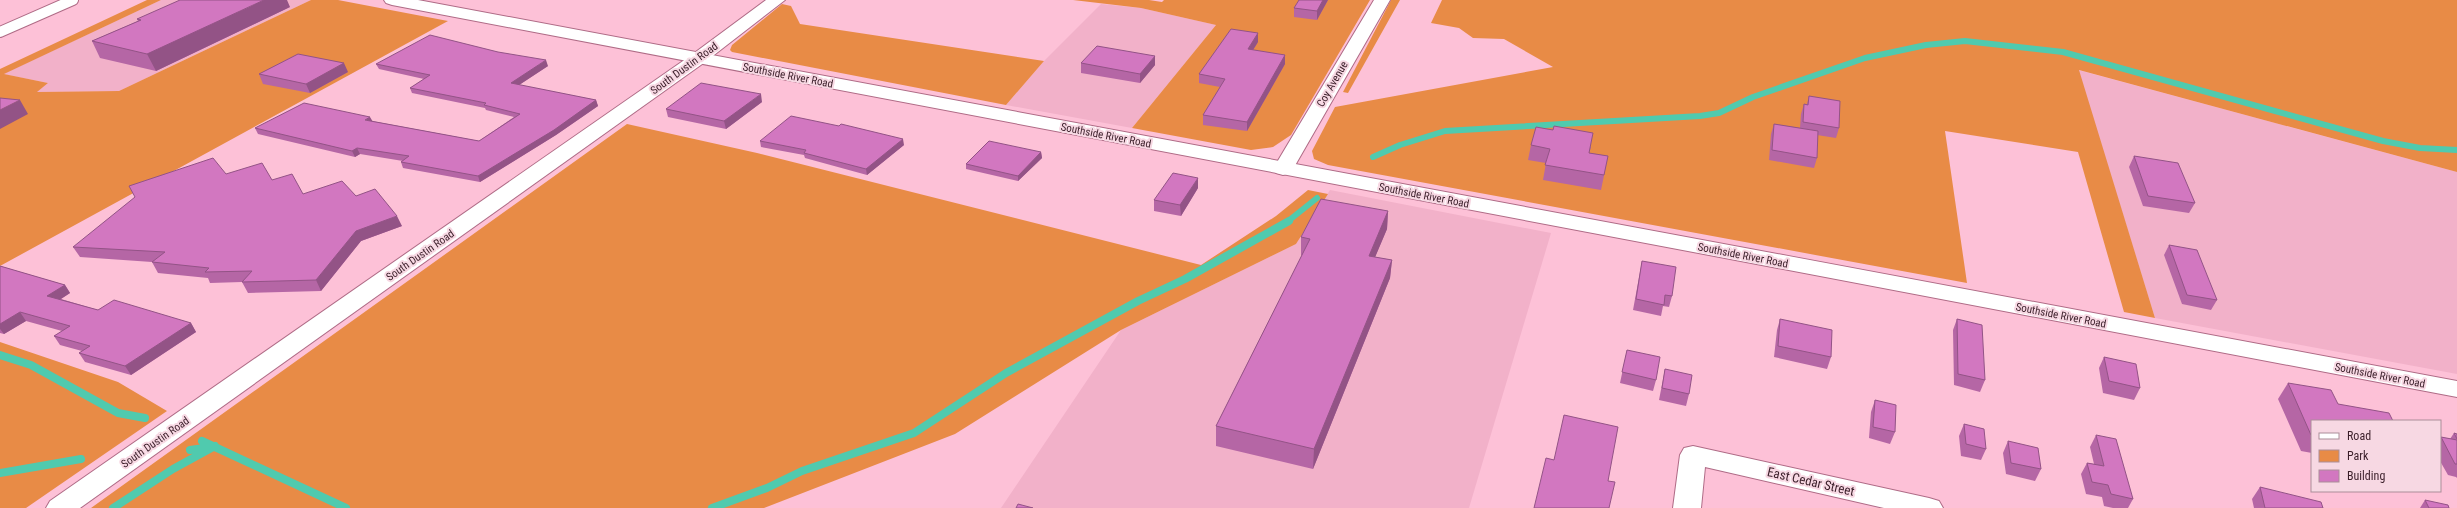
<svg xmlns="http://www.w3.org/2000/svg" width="2457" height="508" viewBox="0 0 2457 508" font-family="'Roboto Condensed',sans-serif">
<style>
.built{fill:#f2b1c9}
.green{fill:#e88b46}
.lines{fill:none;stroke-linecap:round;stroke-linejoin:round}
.stream-far1{stroke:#50caae;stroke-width:6}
.stream{stroke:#50caae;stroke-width:8}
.service-casing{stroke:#af6b86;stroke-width:12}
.minor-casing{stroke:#af6b86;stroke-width:2}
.tertiary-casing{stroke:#af6b86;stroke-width:2}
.secondary-casing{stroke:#af6b86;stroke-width:2}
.service{stroke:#fff;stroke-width:10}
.minor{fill:#fff;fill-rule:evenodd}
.tertiary{fill:#fff;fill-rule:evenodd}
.secondary{fill:#fff;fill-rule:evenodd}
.wall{fill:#b566a5}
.shaded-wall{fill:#935386}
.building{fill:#d277c0;stroke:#935386}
.labels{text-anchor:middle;stroke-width:4;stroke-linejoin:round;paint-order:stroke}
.street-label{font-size:11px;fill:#3a1e29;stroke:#f7d8e3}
.near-street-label{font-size:13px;fill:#3a1e29;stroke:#f7d8e3}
</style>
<rect width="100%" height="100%" fill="#fdc1d7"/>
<path class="built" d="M 161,0 L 311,0 L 119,91 L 36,92 L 48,83 L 3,74 Z
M 1101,4 L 1141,8 L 1216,25 L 1132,128 L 1006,105 L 1044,61 Z
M 2078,70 L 2457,172 L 2457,374 L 2155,318 Z
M 1330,190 L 1551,233 L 1469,508 L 1001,508 L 1121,330 L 1296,244 Z"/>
<path class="green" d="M 147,0 L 161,0 L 4,74 L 48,83 L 37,92 L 119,91 L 311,0 L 338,0 L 448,21 L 0,266 L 0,69 Z
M 1073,0 L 1149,0 L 1162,2 L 1164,0 L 1370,0 L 1291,135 L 1273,147 L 1251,150 L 1132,128 L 1216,25 L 1141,8 Z
M 1391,0 L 1400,0 L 1348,93 L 1343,92 Z
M 1442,0 L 2457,0 L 2457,172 L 2079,70 L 2155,318 L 2124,312 L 2078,152 L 1945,131 L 1967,283 L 1328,165 L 1314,159 L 1312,151 L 1335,107 L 1553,67 L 1504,39 L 1473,38 L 1459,28 L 1431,23 Z
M 782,4 L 791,6 L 800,24 L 1044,61 L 1006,105 L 732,52 L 730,50 L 732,45 Z
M 627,124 L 757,153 L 1201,265 L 1276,216 L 1308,190 L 1328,194 L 1296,244 L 1121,330 L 955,434 L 764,508 L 91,508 Z
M 0,342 L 118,382 L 167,411 L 26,508 L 0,508 Z"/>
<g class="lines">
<path class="stream-far1" d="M 1373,157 L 1400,145 L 1445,131 L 1700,116 L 1719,113 L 1753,97 L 1865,58 L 1926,45 L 1965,41 L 2063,52 L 2383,141 L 2420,148 L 2457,150
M 1287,222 L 1317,198"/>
<path class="stream" d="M 0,355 L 31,365 L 118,413 L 145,418
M 202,441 L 346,508
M 190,450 L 211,447
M 0,473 L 81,459
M 113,508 L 173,469 L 215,446
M 712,508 L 767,488 L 802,471 L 914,433 L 1006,373 L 1138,301 L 1185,279 L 1289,221"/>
<g class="service-casing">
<path id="service" d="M 0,32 L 73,0"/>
</g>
<g class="minor-casing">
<path id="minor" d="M 766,0 L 785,0 L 705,62 L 693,62 L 690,58 L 693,54 Z
M 1374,0 L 1390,0 L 1293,169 L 1290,173 L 1283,175 L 1276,173 L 1273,169 Z
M 1693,446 L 1929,498 L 1939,501 L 1943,508 L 1884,508 L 1705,467 L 1701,508 L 1673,508 L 1680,455 L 1684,448 Z"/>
</g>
<g class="tertiary-casing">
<path id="tertiary" d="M 699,53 L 705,54 L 708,58 L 705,62 L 80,508 L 46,508 L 50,501 L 693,54 Z"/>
</g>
<g class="secondary-casing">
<path id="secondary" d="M 384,0 L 418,0 L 2457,381 L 2457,397 L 392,5 L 386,3 Z"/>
</g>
<use href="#service" class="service"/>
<use href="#minor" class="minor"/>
<use href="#tertiary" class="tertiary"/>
<use href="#secondary" class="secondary"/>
</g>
<path class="wall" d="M 1328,0 L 1317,20 L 1294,17 L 1294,8 Z
M 290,7 L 156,71 L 100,58 L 92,41 L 138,21 L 137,19 Z
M 1258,42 L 1253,50 L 1285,55 L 1285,64 L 1247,131 L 1203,125 L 1203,115 L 1220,87 L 1199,83 L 1199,74 Z
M 1081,63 L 1155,65 L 1140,83 L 1081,73 Z
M 376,64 L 548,66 L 519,85 L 596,100 L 598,106 L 556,135 L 480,182 L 403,168 L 401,162 L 403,161 L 360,154 L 355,157 L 258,134 L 255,128 L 372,121 L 479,141 L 514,117 L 486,110 L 485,108 L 412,93 L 410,88 L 424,79 L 379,69 Z
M 348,72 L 310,93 L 263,84 L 259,74 Z
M 1809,96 L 1839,128 L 1836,138 L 1817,135 L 1817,158 L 1814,168 L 1769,160 L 1771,134 L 1774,124 L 1800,128 L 1801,114 L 1804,104 L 1807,104 Z
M 762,102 L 726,129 L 668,117 L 666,109 Z
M 760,141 L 904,145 L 867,175 L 805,158 L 804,155 L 761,147 Z
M 1531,145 L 1591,147 L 1589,153 L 1608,156 L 1601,190 L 1543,180 L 1546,163 L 1528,160 Z
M 1041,152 L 1042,158 L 1018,181 L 966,169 L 966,164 Z
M 2134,156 L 2195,203 L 2189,213 L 2143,206 L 2129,167 Z
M 226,174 L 272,180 L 303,194 L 356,196 L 402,226 L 361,241 L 321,291 L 248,293 L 242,282 L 210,283 L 208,278 L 158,273 L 152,262 L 80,257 L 73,247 Z
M 1198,188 L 1181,216 L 1154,211 L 1154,200 Z
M 1388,211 L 1387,229 L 1375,257 L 1392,260 L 1390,278 L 1313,469 L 1216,446 L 1216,426 L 1302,255 L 1301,255 L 1301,237 Z
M 2169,245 L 2217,300 L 2211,310 L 2182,304 L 2164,255 Z
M 1642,261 L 1672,296 L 1669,307 L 1663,306 L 1661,316 L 1633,310 Z
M 0,266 L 65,285 L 70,293 L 61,299 L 98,310 L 191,323 L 196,332 L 131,375 L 85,362 L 79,353 L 82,351 L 60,345 L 54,336 L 62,331 L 26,321 L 4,334 L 0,333 Z
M 1780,319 L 1831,357 L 1827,369 L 1774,357 L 1777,330 Z
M 1957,319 L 1985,380 L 1980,392 L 1954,385 L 1953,330 Z
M 1627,350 L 1656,380 L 1653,391 L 1620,383 Z
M 2104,357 L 2140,388 L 2134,400 L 2103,393 L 2099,368 Z
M 1665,369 L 1689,394 L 1686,406 L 1659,400 Z
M 2288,383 L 2312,421 L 2312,453 L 2301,451 L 2278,399 Z
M 1875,400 L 1895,432 L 1890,444 L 1869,438 L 1871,412 Z
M 1964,424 L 1986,449 L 1981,460 L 1961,456 L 1959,436 Z
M 2454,433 L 2457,434 L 2457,478 L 2456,477 L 2448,475 L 2440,461 L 2440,438 L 2441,437 L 2450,439 Z
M 2096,435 L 2133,499 L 2128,508 L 2113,508 L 2104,506 L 2102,497 L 2086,494 L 2081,474 L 2087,463 L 2094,464 L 2090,447 Z
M 2008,441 L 2041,469 L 2035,481 L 2006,474 L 2003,453 Z
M 2260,487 L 2323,508 L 2254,508 L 2252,499 Z
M 2425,500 L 2449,508 L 2420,508 Z"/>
<path class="shaded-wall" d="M 264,0 L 287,0 L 290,7 L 156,71 L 147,54 Z
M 1323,0 L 1328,0 L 1317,20 L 1317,11 Z
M 1258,33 L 1258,42 L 1248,58 L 1248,49 Z
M 1285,55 L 1285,64 L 1247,131 L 1247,122 Z
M 1155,56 L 1155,65 L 1140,83 L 1140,74 Z
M 546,60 L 548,66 L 513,89 L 511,83 Z
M 344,63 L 348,72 L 310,93 L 306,84 Z
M 761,94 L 762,102 L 726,129 L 724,121 Z
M 20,100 L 28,114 L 0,129 L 0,110 Z
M 596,100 L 598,106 L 556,135 L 480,182 L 478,176 Z
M 370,117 L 373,122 L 365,120 Z
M 903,139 L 904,145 L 867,175 L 866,169 Z
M 357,148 L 360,154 L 355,157 L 352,151 Z
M 1041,152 L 1042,158 L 1018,181 L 1018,176 Z
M 1198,178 L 1198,188 L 1181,216 L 1180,205 Z
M 1388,211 L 1387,229 L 1368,274 L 1369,256 Z
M 397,216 L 402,226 L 361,241 L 321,291 L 316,280 L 356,231 Z
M 1392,260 L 1390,278 L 1313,469 L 1314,449 Z
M 65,285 L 70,293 L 53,304 L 47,296 Z
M 20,312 L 26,321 L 4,334 L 0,329 L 0,324 Z
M 191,323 L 196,332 L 131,375 L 125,366 Z"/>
<path class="building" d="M 180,0 L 264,0 L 147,54 L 92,41 L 141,20 L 137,19 Z
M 1299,0 L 1323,0 L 1317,11 L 1294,8 Z
M 1231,29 L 1258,33 L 1248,49 L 1285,55 L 1247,122 L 1203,115 L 1225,79 L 1199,74 Z
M 430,35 L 498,52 L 546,60 L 511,83 L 596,100 L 554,130 L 478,176 L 401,162 L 409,156 L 357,148 L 352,151 L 255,128 L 304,103 L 370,117 L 365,120 L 479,141 L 520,114 L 484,105 L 486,103 L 410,88 L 430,75 L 376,64 Z
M 1097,46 L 1155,56 L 1140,74 L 1081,63 Z
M 298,54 L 344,63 L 306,84 L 259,74 Z
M 701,83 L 761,94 L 724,121 L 666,109 Z
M 1809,96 L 1840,101 L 1839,128 L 1803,122 L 1804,104 L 1808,105 Z
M 0,98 L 20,100 L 0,110 Z
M 791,116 L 839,126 L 841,124 L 903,139 L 866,169 L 804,153 L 806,150 L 760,141 Z
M 1774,124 L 1818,131 L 1817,158 L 1772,150 Z
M 1554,126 L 1593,133 L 1589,153 L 1608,156 L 1604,175 L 1545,165 L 1550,149 L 1531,145 L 1536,127 L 1553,130 Z
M 989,141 L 1041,152 L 1018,176 L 966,164 Z
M 2134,156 L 2178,163 L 2195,203 L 2148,196 Z
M 213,158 L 226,174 L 262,163 L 272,180 L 292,174 L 303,194 L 342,181 L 356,196 L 375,189 L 397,216 L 356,231 L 316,280 L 242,282 L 252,271 L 205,272 L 209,268 L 152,262 L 165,252 L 73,247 L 135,197 L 129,186 Z
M 1173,173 L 1198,178 L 1180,205 L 1154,200 Z
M 1321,199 L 1388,211 L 1369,256 L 1392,260 L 1314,449 L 1216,426 L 1310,239 L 1301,237 Z
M 2169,245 L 2197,250 L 2217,300 L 2187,295 Z
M 1642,261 L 1676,267 L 1672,296 L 1665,295 L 1664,305 L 1636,299 Z
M 0,266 L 65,285 L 47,296 L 98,310 L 114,300 L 191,323 L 125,366 L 79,353 L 90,346 L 54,336 L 70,326 L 20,312 L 0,324 Z
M 1780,319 L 1832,330 L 1831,357 L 1778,346 Z
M 1957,319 L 1982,325 L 1985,380 L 1958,374 Z
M 1627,350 L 1660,357 L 1656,380 L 1622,372 Z
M 2104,357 L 2136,364 L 2140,388 L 2109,381 Z
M 1665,369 L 1692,375 L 1689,394 L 1662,388 Z
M 2288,383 L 2331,390 L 2338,404 L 2389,413 L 2393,421 L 2312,421 L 2312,435 L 2311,435 Z
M 1875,400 L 1896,405 L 1895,432 L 1873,427 Z
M 1564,415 L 1618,427 L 1608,481 L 1615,482 L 1609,508 L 1534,508 L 1546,458 L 1554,460 Z
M 1964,424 L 1984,429 L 1986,449 L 1966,444 Z
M 2454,433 L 2457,434 L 2457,439 Z
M 2096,435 L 2116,439 L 2133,499 L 2111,494 L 2108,485 L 2092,482 L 2087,463 L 2104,466 Z
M 2441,437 L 2457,440 L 2457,464 L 2455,464 Z
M 2008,441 L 2038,448 L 2041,469 L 2011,463 Z
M 2260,487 L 2321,502 L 2323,508 L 2265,508 Z
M 2425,500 L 2448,505 L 2449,508 L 2429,508 Z
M 1018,504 L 1033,508 L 1016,508 Z"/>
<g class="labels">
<g class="street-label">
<text transform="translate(684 68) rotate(-36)" y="4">South Dustin Road</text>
<text transform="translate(788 75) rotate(11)" y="4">Southside River Road</text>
<text transform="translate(1332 84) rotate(-60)" y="4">Coy Avenue</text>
<text transform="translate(1106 135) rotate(11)" y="4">Southside River Road</text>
<text transform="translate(1424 195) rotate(11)" y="4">Southside River Road</text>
<text transform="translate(420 255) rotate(-35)" y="4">South Dustin Road</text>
<text transform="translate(1743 255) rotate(11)" y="4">Southside River Road</text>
<text transform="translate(2061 315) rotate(11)" y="4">Southside River Road</text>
<text transform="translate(2380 375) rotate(11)" y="4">Southside River Road</text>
<text transform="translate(155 442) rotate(-35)" y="4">South Dustin Road</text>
</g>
<g class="near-street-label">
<text transform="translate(1811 481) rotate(13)" y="5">East Cedar Street</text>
</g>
</g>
<rect x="2311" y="420" width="130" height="72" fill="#f7d8e3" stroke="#ab8e99"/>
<rect x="2319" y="433" width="20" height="6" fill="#ffffff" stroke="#ab8e99"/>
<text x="2347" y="440" font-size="12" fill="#3a1e29">Road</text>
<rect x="2319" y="450" width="20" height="12" fill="#e88b46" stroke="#ab8e99"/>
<text x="2347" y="460" font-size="12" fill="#3a1e29">Park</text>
<rect x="2319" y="470" width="20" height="12" fill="#d277c0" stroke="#ab8e99"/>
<text x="2347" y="480" font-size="12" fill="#3a1e29">Building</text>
</svg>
